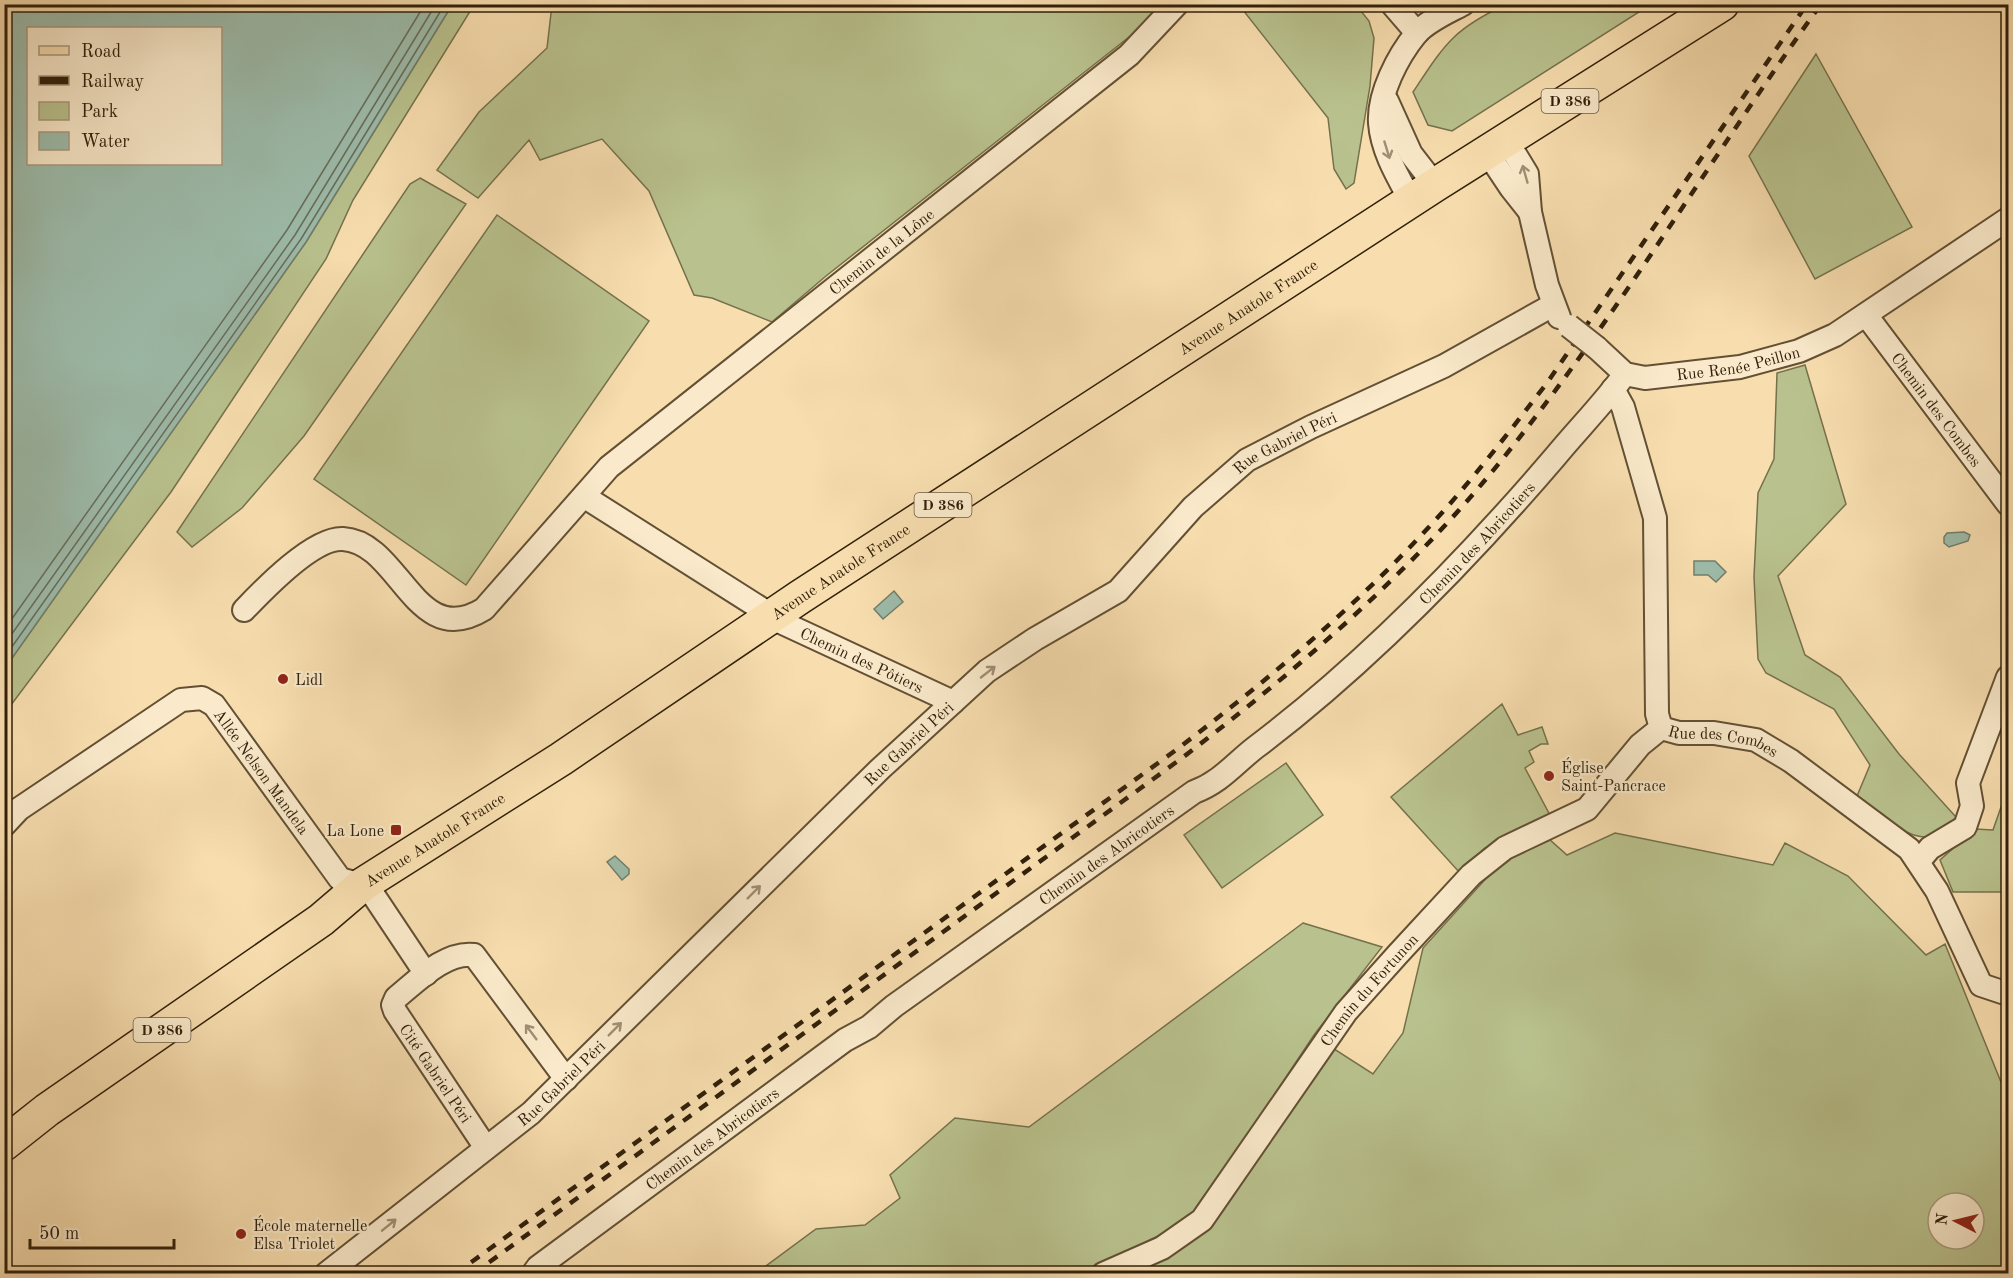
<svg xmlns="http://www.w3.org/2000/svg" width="2013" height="1278" viewBox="0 0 2013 1278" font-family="'Old Standard TT',serif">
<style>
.green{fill:#b9c28e;stroke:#75714c;stroke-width:1.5;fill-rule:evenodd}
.water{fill:#9dbcab;stroke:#727e6b;stroke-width:1.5;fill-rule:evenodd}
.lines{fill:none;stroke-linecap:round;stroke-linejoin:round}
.shore{stroke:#676e5b;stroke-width:1.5}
.minor-casing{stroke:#635034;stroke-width:26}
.primary-casing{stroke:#31200b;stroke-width:36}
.minor{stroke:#faeacb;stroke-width:22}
.primary{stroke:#f8deaf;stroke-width:33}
.rail{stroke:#31200b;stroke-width:4.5;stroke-dasharray:10 10;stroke-linecap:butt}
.minor-bridge-casing{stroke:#635034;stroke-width:26;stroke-linecap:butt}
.minor-bridge{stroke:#faeacb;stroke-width:22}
.oneway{stroke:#a08f75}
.poi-dot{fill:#8f2418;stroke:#faeacb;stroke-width:2}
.labels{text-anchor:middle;stroke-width:4.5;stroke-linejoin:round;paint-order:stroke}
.shield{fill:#faeacb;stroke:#6d5d45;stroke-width:1.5}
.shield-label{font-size:15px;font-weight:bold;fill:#31200b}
.street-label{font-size:16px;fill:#31200b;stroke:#faeacb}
.poi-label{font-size:16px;fill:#31200b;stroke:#faeacb;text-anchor:start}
</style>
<rect width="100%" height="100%" fill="#f8deaf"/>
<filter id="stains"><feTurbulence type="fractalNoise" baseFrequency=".00333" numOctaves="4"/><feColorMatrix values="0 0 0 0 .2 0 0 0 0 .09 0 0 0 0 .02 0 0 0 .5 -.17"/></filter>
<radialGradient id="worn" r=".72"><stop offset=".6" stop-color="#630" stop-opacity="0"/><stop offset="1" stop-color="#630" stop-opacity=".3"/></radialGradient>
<path class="green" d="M 1507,4 L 1650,5 L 1452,131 L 1428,125 L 1413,92 C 1445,44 1453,29 1507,4 Z
M 452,5 L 474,5 L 353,200 L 326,259 L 171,492 L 5,713 L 5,668 L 306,242 Z
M 552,5 L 1161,5 L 1143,26 L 826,276 L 772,322 L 712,298 L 694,295 L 649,191 L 602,139 L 540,160 L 529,140 L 478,198 L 437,170 L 479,112 L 547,48 Z
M 1239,5 L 1356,5 L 1369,21 L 1374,38 L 1370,86 L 1354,183 L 1346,189 L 1334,169 L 1328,118 Z
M 1816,54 L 1912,227 L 1815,279 L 1749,156 Z
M 420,178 L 466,204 L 304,436 L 242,508 L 192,547 L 177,532 L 410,184 Z
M 497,215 L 649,321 L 466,585 L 314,479 Z
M 1805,365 L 1846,504 L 1778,576 L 1805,655 L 1840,677 L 1899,754 L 1956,817 C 1926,863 1887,818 1857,796 L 1870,765 L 1834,709 L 1766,673 L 1758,659 L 1754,577 L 1758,493 L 1774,459 L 1777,373 Z
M 1502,704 L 1518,735 L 1542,727 L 1548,744 L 1541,744 L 1529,751 L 1534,762 L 1525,768 L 1552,819 L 1485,848 L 1460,873 L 1391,797 Z
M 1286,763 L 1323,815 L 1222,888 L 1184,835 Z
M 2008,787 L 2008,899 L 2007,892 L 1953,892 L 1940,860 L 1975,829 L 1993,830 Z
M 1615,833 L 1773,865 L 1785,843 L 1848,876 L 1926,955 L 1945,944 L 2003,1087 L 2008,1082 L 2008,1273 L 1123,1274 L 1181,1247 L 1328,1045 L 1373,1074 L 1403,1033 L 1423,948 L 1500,863 L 1550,840 L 1567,855 ZM 1938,1203 L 1974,1203 L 1974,1239 L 1938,1239 Z
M 1303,923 L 1382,947 L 1314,1035 L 1201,1205 L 1182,1224 L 1084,1273 L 766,1274 L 766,1266 L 816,1229 L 865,1225 L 900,1198 L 890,1175 L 955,1118 L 1029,1127 Z"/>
<path class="water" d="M 5,4 L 452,5 L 306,242 L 5,668 ZM 28,28 L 220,28 L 220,164 L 28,164 Z
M 1964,532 L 1970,535 L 1968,541 L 1949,547 L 1944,543 L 1944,537 L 1947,533 Z
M 1694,561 L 1715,561 L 1726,572 L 1716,582 L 1708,575 L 1694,575 Z
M 894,591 L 903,602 L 883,619 L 874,609 Z
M 615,856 L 629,869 L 629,874 L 622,880 L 607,862 Z"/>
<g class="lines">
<path class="shore" d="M 4,630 L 287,230 L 425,4
M 4,645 L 295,235 L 436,4
M 4,658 L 301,239 L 445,4"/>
<g class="minor-casing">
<g id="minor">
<path d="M 1392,4 L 1417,33"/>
<path d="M 1387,101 L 1411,154 L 1435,185"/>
<path d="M 1507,141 L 1527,174 L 1530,212 L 1547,285 L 1559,317"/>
<path d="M 1487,152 L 1511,188 L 1530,212"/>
<path d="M 1411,201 C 1398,177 1382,151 1380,123 C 1378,94 1398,56 1416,34 C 1427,21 1448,12 1463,4"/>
<path id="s1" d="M 1866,315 L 2008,504"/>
<path id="s2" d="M 1597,348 L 1625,374 L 1645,378 L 1740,367 L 1799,351 L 1835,335 L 2008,219"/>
<path id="s3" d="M 1613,389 L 1623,407 L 1655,518 L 1657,714 L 1661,728 L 1679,733 L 1714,733 L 1756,740 L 1791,761 L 1909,849 L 1937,891 L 1981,985 L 2008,994"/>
<path id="s4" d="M 585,497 L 760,608 L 772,618 L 953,702"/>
<path id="s5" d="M 244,610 C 263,590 314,537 343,539 C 400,542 415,652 484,609 L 609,467 L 1129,55 L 1177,4"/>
<path id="s6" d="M 4,825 L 19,809 L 181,700 L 202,698 L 214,705 L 340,879 L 362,885 L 374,896 L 426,974"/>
<path d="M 1919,861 L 1930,848 L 1965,827 L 1972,806 L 1968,783 L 2008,677"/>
<path d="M 486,1148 L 395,1011 L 393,1005 L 396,998 C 416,982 445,951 474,955 L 566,1079"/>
<path id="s7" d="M 326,1274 L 531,1113 L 880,769 L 987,671 L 1035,639 L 1118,591 L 1193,507 L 1247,460 L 1311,427 L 1444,366 L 1553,305"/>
<path id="s8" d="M 533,1274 L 538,1267 L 845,1040 L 869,1027 L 894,1006 L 1194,792 C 1221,782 1235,763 1256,747 C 1366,664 1465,562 1555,457 C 1578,429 1604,403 1625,374"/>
<path id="s9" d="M 1103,1274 L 1162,1248 L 1202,1220 L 1346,1012 L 1398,954 L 1471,875 L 1505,848 L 1587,809 L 1640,745 L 1661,728"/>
</g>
</g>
<g class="primary-casing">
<g id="primary">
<path id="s10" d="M 4,1144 L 47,1110 L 321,920 L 362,885 L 561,759 L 800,597 L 1435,185 L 1722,4"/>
</g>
</g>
<use href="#minor" class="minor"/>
<use href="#primary" class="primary"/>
<path class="rail" d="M 455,1274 L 1176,750 C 1265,682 1352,610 1428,528 C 1471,482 1509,432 1547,383 L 1807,4
M 473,1274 L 1182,758 C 1302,666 1418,567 1512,447 C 1624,306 1716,150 1821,4"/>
<g class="minor-bridge-casing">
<path id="minor-bridge" d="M 1569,326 L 1597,348"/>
</g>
<use href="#minor-bridge" class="minor-bridge"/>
</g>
<defs><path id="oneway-shaft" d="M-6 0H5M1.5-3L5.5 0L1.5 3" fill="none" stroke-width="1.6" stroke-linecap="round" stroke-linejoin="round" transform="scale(1.5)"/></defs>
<g class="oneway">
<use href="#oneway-shaft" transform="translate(1387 150) rotate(73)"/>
<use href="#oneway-shaft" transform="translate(1525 174) rotate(-106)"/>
<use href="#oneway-shaft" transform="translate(988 672) rotate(-38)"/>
<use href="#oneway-shaft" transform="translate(754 892) rotate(-45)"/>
<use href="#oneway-shaft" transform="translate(615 1029) rotate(-45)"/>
<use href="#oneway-shaft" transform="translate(531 1032) rotate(-127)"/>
<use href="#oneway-shaft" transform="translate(389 1225) rotate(-39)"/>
</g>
<g class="poi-dot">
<circle cx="283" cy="679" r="6"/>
<circle cx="1549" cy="776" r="6"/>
<rect x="390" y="824" width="12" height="12" rx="3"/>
<circle cx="241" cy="1234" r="6"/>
</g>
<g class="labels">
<g class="shield">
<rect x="1541.5" y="89" width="57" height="24" rx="4.5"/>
<rect x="914.5" y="493" width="57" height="24" rx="4.5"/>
<rect x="133.5" y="1018" width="57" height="24" rx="4.5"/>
</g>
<g class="shield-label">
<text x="1570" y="106">D 386</text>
<text x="943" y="510">D 386</text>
<text x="162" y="1035">D 386</text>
</g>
<g class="street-label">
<text dy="6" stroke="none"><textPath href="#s5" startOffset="834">Chemin de la Lône</textPath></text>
<text dy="6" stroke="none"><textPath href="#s10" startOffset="1500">Avenue Anatole France</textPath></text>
<text dy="6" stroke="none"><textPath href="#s2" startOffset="153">Rue Renée Peillon</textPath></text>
<text dy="6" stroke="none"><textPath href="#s1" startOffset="118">Chemin des Combes</textPath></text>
<text dy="6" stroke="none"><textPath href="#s7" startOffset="1275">Rue Gabriel Péri</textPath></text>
<text dy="6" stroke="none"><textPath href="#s8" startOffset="1197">Chemin des Abricotiers</textPath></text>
<text dy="6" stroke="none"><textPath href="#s10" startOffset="1014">Avenue Anatole France</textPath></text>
<text dy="6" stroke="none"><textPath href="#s4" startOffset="322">Chemin des Pôtiers</textPath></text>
<text dy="6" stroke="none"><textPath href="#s3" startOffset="411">Rue des Combes</textPath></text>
<text dy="6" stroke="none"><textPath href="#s7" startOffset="789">Rue Gabriel Péri</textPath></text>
<text dy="6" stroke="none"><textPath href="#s6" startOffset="334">Allée Nelson Mandela</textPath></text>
<text dy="6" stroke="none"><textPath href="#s10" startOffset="528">Avenue Anatole France</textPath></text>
<text dy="6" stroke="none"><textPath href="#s8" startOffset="711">Chemin des Abricotiers</textPath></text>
<text dy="6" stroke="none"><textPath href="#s9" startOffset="398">Chemin du Fortunon</textPath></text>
<text transform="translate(436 1073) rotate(56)" y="6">Cité Gabriel Péri</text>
<text dy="6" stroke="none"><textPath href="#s7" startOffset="303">Rue Gabriel Péri</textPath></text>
<text dy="6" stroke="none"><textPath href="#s8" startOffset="225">Chemin des Abricotiers</textPath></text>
</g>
<g class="poi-label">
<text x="295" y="685">Lidl</text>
<text x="1561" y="773">Église<tspan x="1561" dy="18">Saint-Pancrace</tspan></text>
<text x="384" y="836" text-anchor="end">La Lone</text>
<text x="253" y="1231">École maternelle<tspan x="253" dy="18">Elsa Triolet</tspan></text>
</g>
</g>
<rect width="2013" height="1278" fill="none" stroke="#f8deaf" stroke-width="24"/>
<rect x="6" y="6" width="2001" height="1266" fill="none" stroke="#31200b" stroke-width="3"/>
<rect x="12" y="12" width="1989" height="1254" fill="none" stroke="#31200b" stroke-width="1.5"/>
<rect x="27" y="27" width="195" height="138" fill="#faeacb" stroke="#aa997e" stroke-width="1.5"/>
<rect x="39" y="46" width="30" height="9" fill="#f8deaf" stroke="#aa997e" stroke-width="1.5"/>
<text x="81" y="57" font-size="18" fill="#31200b">Road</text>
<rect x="39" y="76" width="30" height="9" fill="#31200b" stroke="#aa997e" stroke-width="1.5"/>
<text x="81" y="87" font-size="18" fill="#31200b">Railway</text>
<rect x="39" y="102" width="30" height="18" fill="#b9c28e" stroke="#aa997e" stroke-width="1.5"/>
<text x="81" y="117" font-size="18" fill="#31200b">Park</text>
<rect x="39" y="132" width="30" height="18" fill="#9dbcab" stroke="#aa997e" stroke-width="1.5"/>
<text x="81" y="147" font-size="18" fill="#31200b">Water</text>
<g transform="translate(1956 1221) rotate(277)"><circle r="28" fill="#faeacb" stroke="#aa997e" stroke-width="1.5"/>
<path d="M0-4.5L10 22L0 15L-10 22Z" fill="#8f2418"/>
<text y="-9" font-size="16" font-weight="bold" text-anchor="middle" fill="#31200b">N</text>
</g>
<path d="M30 1239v9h144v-9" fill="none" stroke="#31200b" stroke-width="3"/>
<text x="39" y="1239" font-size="18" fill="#31200b" stroke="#faeacb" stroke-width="4.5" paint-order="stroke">50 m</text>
<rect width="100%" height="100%" filter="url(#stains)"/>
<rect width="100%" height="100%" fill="url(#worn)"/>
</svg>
